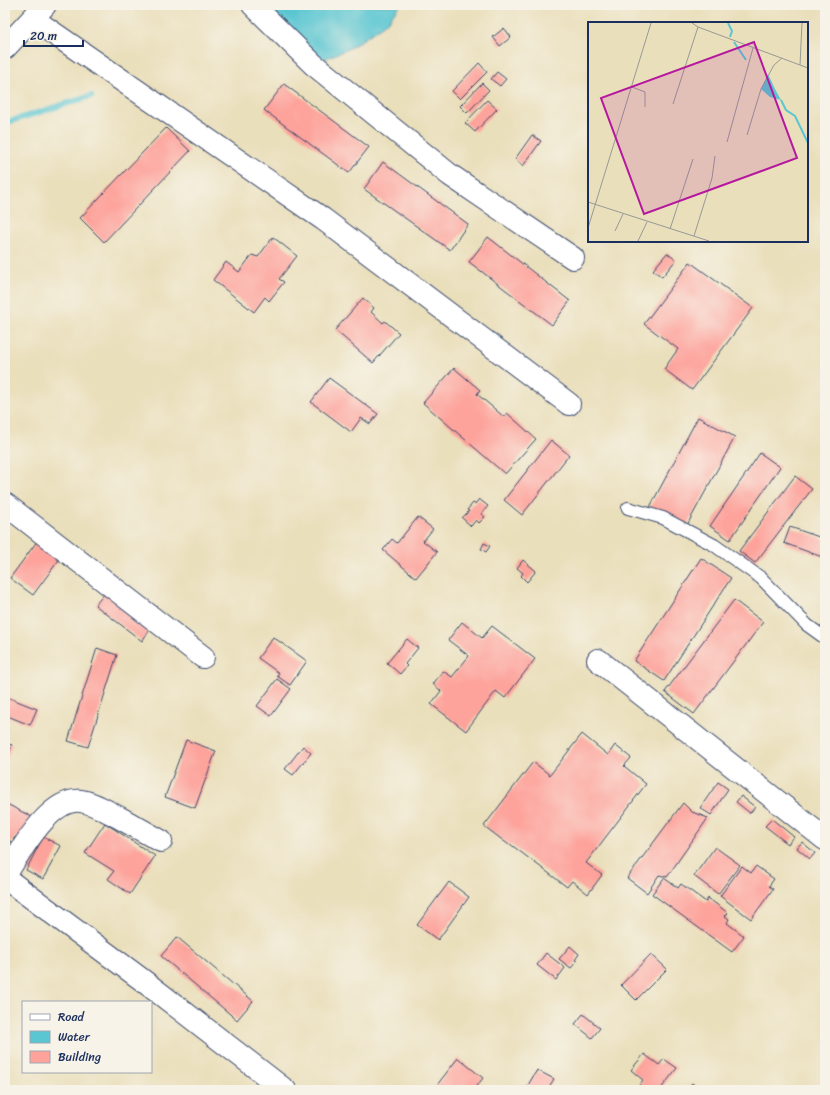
<svg xmlns="http://www.w3.org/2000/svg" width="830" height="1095" viewBox="0 0 830 1095" font-family="Sriracha,sans-serif">
<style>
.water{fill:#5ac6d2;stroke:#3a7a98}
.lines{fill:none;stroke-linecap:round;stroke-linejoin:round}
.stream{stroke:#5ac6d2;stroke-width:6}
.building{fill:#fda39b}
.lane-casing{stroke:#3a496c;stroke-width:14}
.street-casing{stroke:#3a496c;stroke-width:24}
.lane{stroke:#fff;stroke-width:12}
.street{stroke:#fff;stroke-width:22}
.inset-river{fill:none;stroke:#5ac6d2;stroke-width:2}
.inset-road{fill:none;stroke:#979996;stroke-width:1}
.view{fill:#b5179e;fill-opacity:0.15;stroke:#b5179e;stroke-width:2}
.inset-edge{fill:none;stroke:#1b2f5e;stroke-width:2}
</style>
<rect width="100%" height="100%" fill="#f7f3e8"/>
<filter id="ink" filterUnits="userSpaceOnUse"><feTurbulence type="fractalNoise" baseFrequency=".025" numOctaves="2"/><feDisplacementMap in="SourceGraphic" scale="8" xChannelSelector="R" yChannelSelector="G"/><feConvolveMatrix kernelMatrix="1 2 1 2 8 2 1 2 1" color-interpolation-filters="sRGB"/></filter>
<filter id="wash" filterUnits="userSpaceOnUse"><feTurbulence type="fractalNoise" baseFrequency=".012" numOctaves="4" result="noise"/><feDisplacementMap in="SourceGraphic" scale="16" xChannelSelector="R" yChannelSelector="G"/><feGaussianBlur stdDeviation="0.9" result="paint"/><feColorMatrix in="noise" values="0 0 0 0 0 0 0 0 0 0 0 0 0 0 0 0 0 1.4 0 .05"/><feComposite in="paint" operator="in"/></filter>
<g filter="url(#wash)">
<rect width="100%" height="100%" fill="#eadfbb"/>
<path class="water" d="M 253,5 L 400,5 L 385,24 L 350,48 L 313,64 Z"/>
<g class="lines">
<path class="stream" d="M 5,123 L 91,96"/>
</g>
<g id="blocks">
<path class="building" d="M 504,28 L 511,37 L 500,46 L 493,37 Z
M 479,63 L 487,72 L 460,99 L 452,91 Z
M 497,72 L 506,79 L 500,86 L 491,79 Z
M 482,83 L 489,90 L 467,113 L 460,106 Z
M 284,84 L 369,147 L 349,173 L 264,110 Z
M 487,100 L 497,109 L 475,132 L 465,123 Z
M 166,128 L 190,151 L 104,242 L 80,218 Z
M 532,135 L 541,141 L 523,166 L 515,159 Z
M 383,162 L 468,224 L 450,250 L 364,189 Z
M 273,237 L 297,256 L 279,279 L 284,282 L 269,301 L 265,297 L 254,312 L 213,280 L 226,262 L 239,272 L 252,255 L 258,257 Z
M 488,237 L 570,301 L 552,325 L 469,262 Z
M 667,253 L 676,260 L 662,277 L 653,270 Z
M 690,262 L 753,308 L 692,390 L 664,369 L 678,349 L 644,324 Z
M 363,298 L 374,308 L 371,312 L 383,323 L 385,321 L 399,333 L 373,363 L 335,330 Z
M 454,368 L 480,390 L 477,394 L 504,417 L 507,413 L 536,439 L 505,474 L 423,403 Z
M 329,378 L 378,414 L 370,424 L 361,418 L 351,432 L 311,402 Z
M 698,417 L 735,437 L 686,527 L 650,507 Z
M 551,440 L 569,455 L 522,515 L 504,500 Z
M 760,453 L 780,467 L 730,540 L 710,526 Z
M 795,476 L 812,489 L 755,563 L 739,551 Z
M 479,499 L 488,506 L 481,514 L 485,517 L 479,523 L 476,520 L 471,526 L 462,518 L 469,511 L 467,510 L 473,503 L 475,504 Z
M 418,517 L 433,529 L 423,541 L 437,552 L 416,578 L 383,550 L 392,539 L 397,543 Z
M 790,527 L 825,539 L 825,558 L 784,543 Z
M 38,540 L 61,557 L 33,595 L 10,578 Z
M 484,543 L 490,546 L 486,552 L 481,549 Z
M 701,558 L 731,578 L 664,681 L 634,661 Z
M 523,560 L 536,571 L 527,582 L 521,576 L 523,573 L 517,568 Z
M 106,592 L 152,627 L 142,641 L 95,605 Z
M 734,600 L 763,622 L 694,714 L 665,692 Z
M 462,622 L 482,638 L 492,626 L 535,659 L 505,698 L 496,691 L 466,731 L 431,704 L 441,691 L 433,684 L 443,671 L 452,677 L 469,656 L 448,640 Z
M 273,637 L 307,661 L 290,685 L 277,676 L 279,673 L 258,658 Z
M 407,639 L 418,648 L 405,664 L 407,666 L 400,674 L 387,663 Z
M 97,648 L 117,655 L 88,747 L 68,741 Z
M 277,679 L 291,689 L 271,716 L 257,706 Z
M 7,697 L 37,709 L 30,725 L 5,715 L 5,701 Z
M 582,734 L 608,755 L 615,745 L 631,758 L 624,766 L 646,784 L 586,863 L 602,875 L 588,894 L 572,881 L 567,887 L 510,844 L 509,845 L 484,826 L 533,762 L 550,775 Z
M 186,740 L 216,751 L 195,808 L 165,797 Z
M 5,743 L 12,745 L 5,764 Z
M 303,746 L 311,753 L 293,775 L 285,769 Z
M 718,782 L 728,789 L 711,815 L 700,808 Z
M 741,796 L 755,807 L 750,813 L 736,802 Z
M 5,803 L 32,817 L 20,839 L 15,837 L 12,842 L 5,839 Z
M 683,803 L 692,812 L 708,818 L 667,877 L 659,875 L 647,893 L 627,878 Z
M 772,819 L 794,837 L 788,844 L 765,826 Z
M 105,823 L 155,856 L 130,894 L 108,879 L 114,871 L 85,853 Z
M 43,837 L 61,846 L 43,879 L 26,870 Z
M 802,842 L 815,853 L 810,859 L 797,848 Z
M 715,847 L 740,865 L 718,894 L 694,876 Z
M 742,866 L 751,873 L 756,866 L 774,879 L 769,886 L 773,889 L 751,919 L 720,896 Z
M 664,878 L 678,888 L 681,884 L 706,902 L 708,898 L 728,913 L 725,916 L 729,919 L 727,923 L 744,936 L 732,952 L 652,894 Z
M 449,882 L 469,897 L 438,940 L 417,925 Z
M 177,937 L 253,1001 L 237,1020 L 161,956 Z
M 570,946 L 579,954 L 575,960 L 577,961 L 571,968 L 559,959 Z
M 546,953 L 565,968 L 556,980 L 537,965 Z
M 651,954 L 667,969 L 636,1000 L 621,985 Z
M 583,1014 L 600,1028 L 592,1038 L 575,1024 Z
M 644,1054 L 659,1065 L 664,1059 L 677,1068 L 660,1090 L 642,1090 L 638,1087 L 643,1080 L 631,1070 Z
M 458,1058 L 483,1078 L 474,1090 L 433,1090 Z
M 537,1070 L 554,1079 L 547,1090 L 525,1090 Z
M 692,1083 L 700,1090 L 687,1090 Z"/>
</g>
</g>
<g filter="url(#ink)">
<use href="#blocks" fill-opacity="0" stroke="#3a496c" stroke-width="1"/>
<g class="lines">
<g class="lane-casing">
<path id="lane" d="M 628,508 L 663,518 L 714,545 L 761,578 L 807,625 L 825,638"/>
</g>
<g class="street-casing">
<path id="street" d="M 253,5 L 313,64 L 450,175 L 573,258
M 33,19 L 323,219 L 569,404
M 5,48 L 45,5
M 5,504 L 203,657
M 598,660 L 825,839
M 5,875 C 20,853 49,797 81,801 C 95,803 108,812 120,818 C 134,826 147,833 161,841
M 5,878 L 141,979 L 285,1090"/>
</g>
<use href="#lane" class="lane"/>
<use href="#street" class="street"/>
</g>
</g>
<g transform="translate(588 22)">
<rect width="220" height="220" fill="#eadfbb"/>
<path d="M 180,52 L 187,67 L 193,78 L 182,75 L 173,67 Z" fill="#5ac6d2"/>
<path class="inset-river" d="M 140,1 L 144,9 L 142,15M 146,20 L 158,38M 193,78 L 198,88 L 207,94 L 220,121"/>
<path class="inset-road" d="M 104,1 L 110,5 L 220,46M 212,43 L 214,1M 44,65 L 57,70 L 57,85M 85,82 L 110,5M 159,113 L 173,67 L 186,43 L 194,36M 139,120 L 165,26M 0,180 L 121,219M 0,206 L 63,1M 82,207 L 105,137M 27,209 L 35,192M 106,214 L 124,156 L 127,134M 50,219 L 59,200"/>
<path class="view" d="M 166,20 L 209,136 L 56,192 L 13,76 Z"/>
<rect width="220" height="220" class="inset-edge"/>
</g>
<rect width="830" height="1095" fill="none" stroke="#f7f3e8" stroke-width="20"/>
<rect x="22" y="1001" width="130" height="72" fill="#f7f3e8" stroke="#9fa5b1"/>
<rect x="30" y="1014" width="20" height="6" fill="#ffffff" stroke="#9fa5b1"/>
<text x="58" y="1021" font-size="12" fill="#1b2f5e">Road</text>
<rect x="30" y="1031" width="20" height="12" fill="#5ac6d2" stroke="#9fa5b1"/>
<text x="58" y="1041" font-size="12" fill="#1b2f5e">Water</text>
<rect x="30" y="1051" width="20" height="12" fill="#fda39b" stroke="#9fa5b1"/>
<text x="58" y="1061" font-size="12" fill="#1b2f5e">Building</text>
<path d="M24 40v6h59v-6" fill="none" stroke="#1b2f5e" stroke-width="2"/>
<text x="30" y="40" font-size="12" fill="#1b2f5e" stroke="#f7f3e8" stroke-width="3" paint-order="stroke">20 m</text>
</svg>
